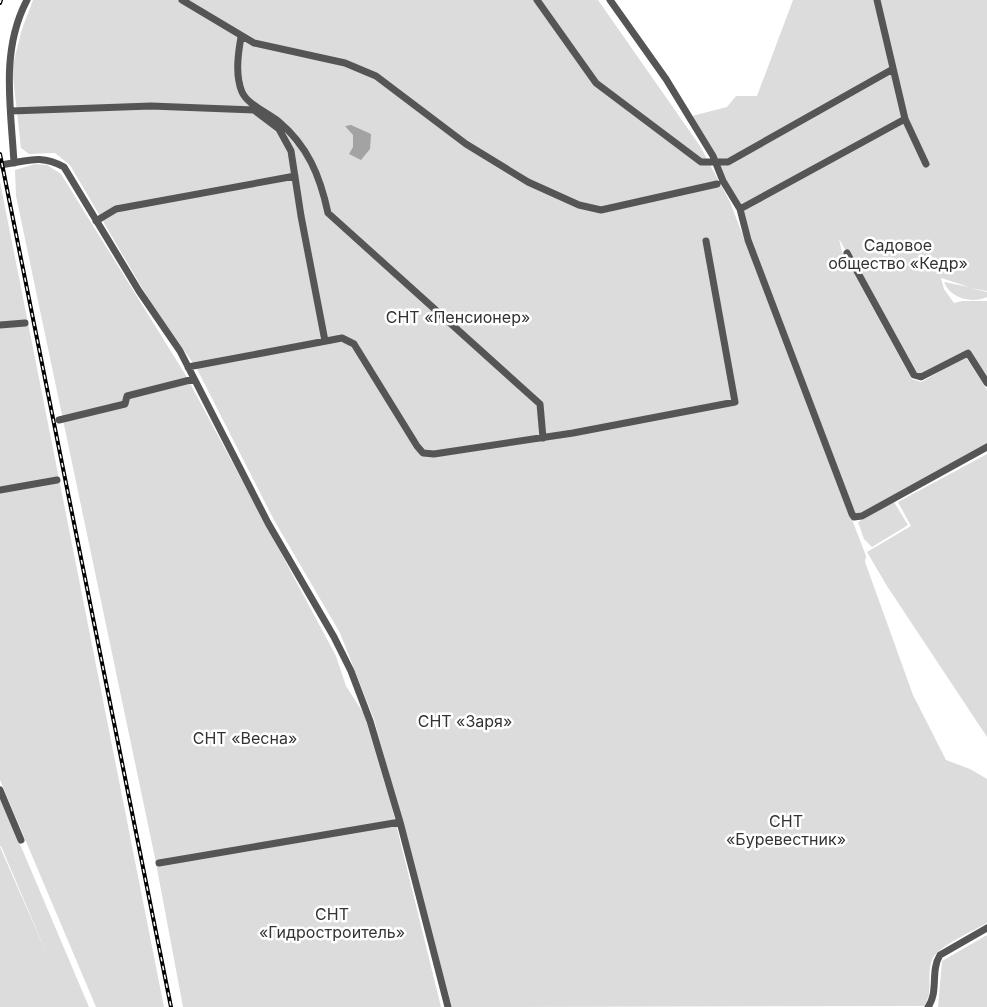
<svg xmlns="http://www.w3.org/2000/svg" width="987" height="1007" viewBox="0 0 987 1007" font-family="Inter,sans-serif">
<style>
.green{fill:#dcdcdc;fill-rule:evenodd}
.water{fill:#a3a3a3}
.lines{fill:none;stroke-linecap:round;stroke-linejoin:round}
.minor{stroke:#555;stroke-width:7}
.rail-casing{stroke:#000;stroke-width:4}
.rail{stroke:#fff;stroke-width:1.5;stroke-dasharray:4.5;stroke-linecap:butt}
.labels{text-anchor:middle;stroke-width:5;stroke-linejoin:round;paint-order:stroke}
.park-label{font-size:16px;fill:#333;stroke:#fff}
</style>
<rect width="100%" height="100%" fill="#fff"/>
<path class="green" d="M 33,0 L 598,0 L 700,146 L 730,202 L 866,556 L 865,562 L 913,695 L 946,760 L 970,769 L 987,779 L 987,923 C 975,930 936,947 932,960 C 926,976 934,992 924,1006 L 452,1007 L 374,719 L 340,633 L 274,520 L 197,369 L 148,298 L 70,165 L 55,153 L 29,154 L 21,148 L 12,68 L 22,29 Z
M 793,0 L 987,0 L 987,291 L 970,288 L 987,292 L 987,297 C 971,304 950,298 944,282 L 969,287 L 941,278 L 944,289 L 954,303 L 962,301 L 987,301 L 987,379 L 967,350 L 921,375 L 915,373 L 839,239 L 842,252 L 912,379 L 921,382 L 966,357 L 987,390 L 987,445 L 857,515 L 853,513 L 751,240 L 739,201 L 719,170 L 692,116 L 727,107 L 736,96 L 757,96 Z
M 35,164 L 47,165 L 61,174 L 185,374 L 336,656 L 346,686 L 364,714 L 392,808 L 441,1007 L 183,1007 L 155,858 L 16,196 L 15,170 Z
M 0,182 L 164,1007 L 96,1007 L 0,780 Z
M 987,454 L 987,737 L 887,586 L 867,552 L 911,526 L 898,502 Z
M 894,502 L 908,525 L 872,547 L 864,539 L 858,522 Z
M 0,797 L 89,1007 L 0,1007 ZM 1,846 L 49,959 L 0,847 Z
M 987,935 L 987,1007 L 938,1007 L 942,961 Z"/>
<path class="water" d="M 351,125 L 371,134 L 370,149 L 361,160 L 349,154 L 353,147 L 353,135 L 345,126 Z"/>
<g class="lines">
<path class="minor" d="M 182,0 L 254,43 L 345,63 L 376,76 L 466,144 L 528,182 L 579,205 L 601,210 L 717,184
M 537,0 L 596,83 L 701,162 L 728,162 L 893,69
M 610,0 L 666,79 L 713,156 L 723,181 L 740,209 L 748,240 L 852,514 L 854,517 L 862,516 L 987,447
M 877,0 L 905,119 L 926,164
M 241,37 C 238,54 235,75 242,92 C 247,104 268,113 278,121 C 308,146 320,176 328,213 L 540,404 L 543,438
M 11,111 L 151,106 L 254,110 L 279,129 L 291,151 L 301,216 L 325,341
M 14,163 C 11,108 0,51 27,0
M 0,165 C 26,162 39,153 64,167 L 139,291 L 180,351 L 268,523 L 334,637 L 351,671 L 370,721 L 400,822 L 448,1007
M 740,209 L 905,119
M 96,221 L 116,209 L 295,176
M 847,253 L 914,375 L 921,377 L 968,353 L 987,383
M 0,325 L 25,323
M 188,367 L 342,338 L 354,344 L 417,446 L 423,453 L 434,454 L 573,433 L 735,402 L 706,241
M 59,420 L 125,404 L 127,396 L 194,379
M 0,490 L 57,480
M 0,790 L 21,840
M 159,863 L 400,822
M 928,1007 C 939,992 930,971 940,955 L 987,928"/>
<g class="rail-casing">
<path id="rail" d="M 0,3 L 1,0
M 0,154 L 171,1007"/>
</g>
<use href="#rail" class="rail"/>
</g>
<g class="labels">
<g class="park-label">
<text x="898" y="251">Садовое<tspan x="898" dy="18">общество «Кедр»</tspan></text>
<text x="458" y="323">СНТ «Пенсионер»</text>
<text x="465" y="727">СНТ «Заря»</text>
<text x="245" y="744">СНТ «Весна»</text>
<text x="786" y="827">СНТ<tspan x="786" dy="18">«Буревестник»</tspan></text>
<text x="332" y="920">СНТ<tspan x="332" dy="18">«Гидростроитель»</tspan></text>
</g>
</g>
</svg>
